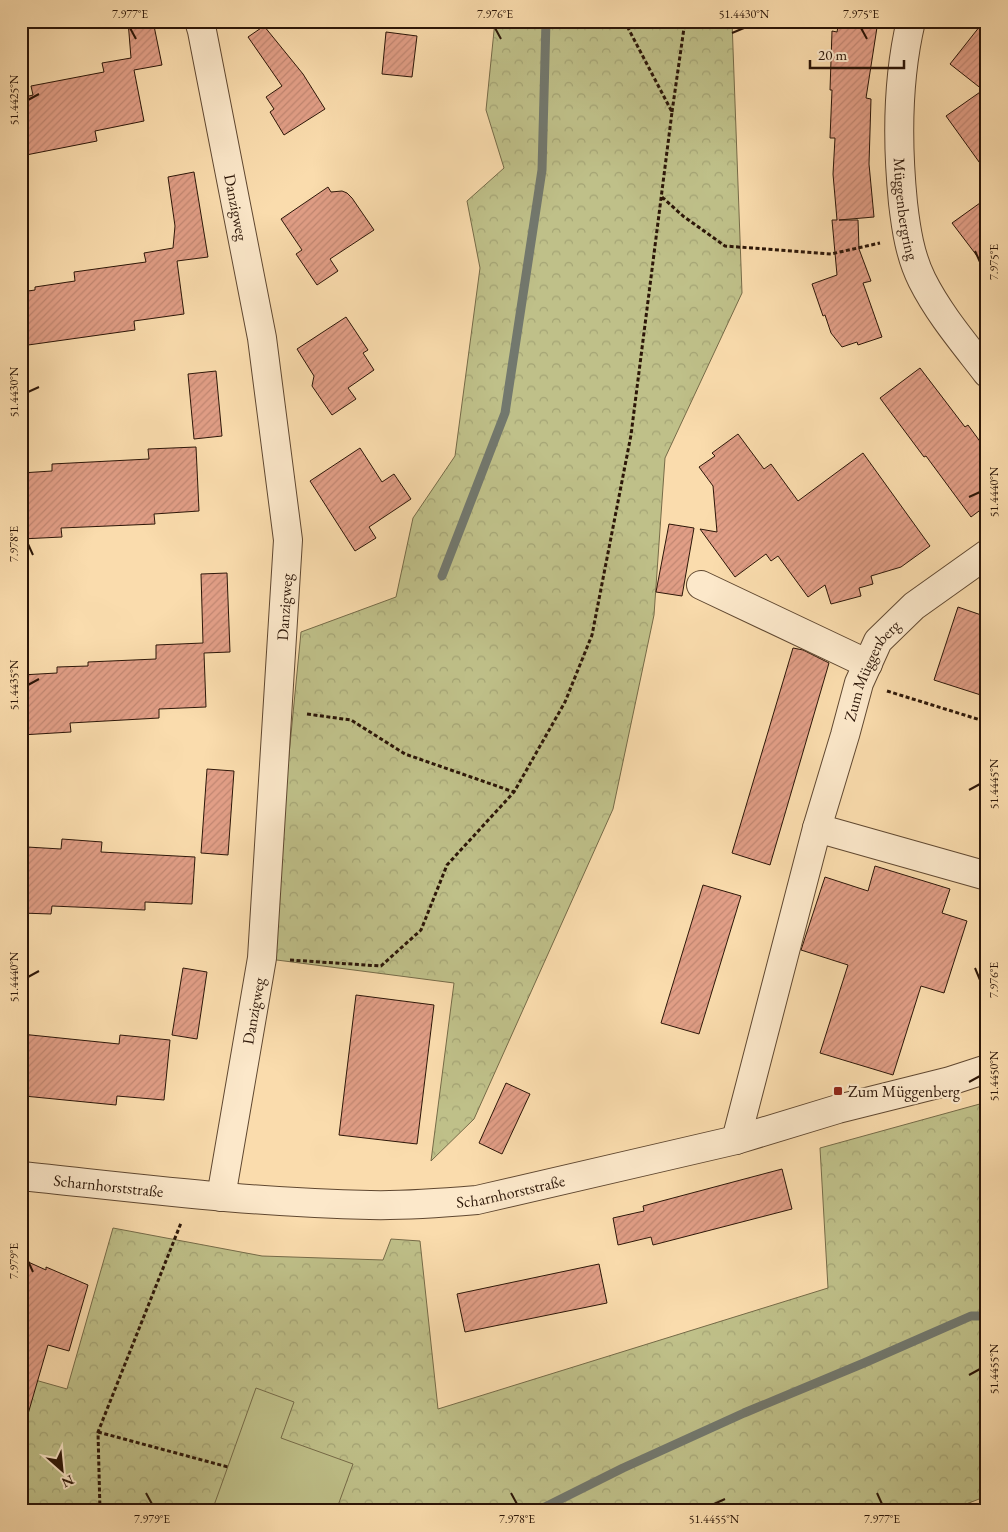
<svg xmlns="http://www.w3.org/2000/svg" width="1008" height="1532" viewBox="0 0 1008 1532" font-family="'EB Garamond',serif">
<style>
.forest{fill:url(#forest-crowns);stroke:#766b48}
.garden{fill:#bfc089;stroke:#766b48}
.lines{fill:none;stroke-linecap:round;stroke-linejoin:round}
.stream{stroke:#72786e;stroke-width:9}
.building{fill:url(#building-hatch);stroke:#2c1608}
.minor-casing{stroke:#604831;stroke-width:30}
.path{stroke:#2c1608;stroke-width:3;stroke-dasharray:4 2.5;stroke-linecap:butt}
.minor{stroke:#fce8ca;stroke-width:28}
.ticks{fill:none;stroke:#2c1608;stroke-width:2}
.poi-dot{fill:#8f2418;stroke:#fce8ca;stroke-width:2}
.labels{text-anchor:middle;stroke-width:4.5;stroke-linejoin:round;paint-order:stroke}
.street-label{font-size:16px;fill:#2c1608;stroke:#fce8ca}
.poi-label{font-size:16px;fill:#2c1608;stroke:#fce8ca;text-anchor:start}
.neatline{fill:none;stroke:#2c1608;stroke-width:2}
.ticks-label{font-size:12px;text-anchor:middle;fill:#2c1608}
</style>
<defs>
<pattern id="forest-crowns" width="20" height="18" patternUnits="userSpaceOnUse" patternTransform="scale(1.25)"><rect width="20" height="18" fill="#bfc089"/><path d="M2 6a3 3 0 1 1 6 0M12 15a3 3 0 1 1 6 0" fill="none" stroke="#a4a475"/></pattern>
<pattern id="building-hatch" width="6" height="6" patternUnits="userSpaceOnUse" patternTransform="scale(1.25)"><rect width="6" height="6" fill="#e19e86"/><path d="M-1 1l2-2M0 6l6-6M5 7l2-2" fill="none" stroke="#c18772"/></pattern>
</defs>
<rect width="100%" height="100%" fill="#fadcad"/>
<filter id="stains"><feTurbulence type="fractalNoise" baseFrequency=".004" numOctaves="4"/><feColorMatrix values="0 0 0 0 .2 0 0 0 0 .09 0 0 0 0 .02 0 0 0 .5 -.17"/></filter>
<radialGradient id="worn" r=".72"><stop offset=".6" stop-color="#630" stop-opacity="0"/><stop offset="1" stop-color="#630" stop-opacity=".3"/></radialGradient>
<path class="forest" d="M 495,21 L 732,21 L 742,293 L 665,458 L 654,615 L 613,809 L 474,1119 L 431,1161 L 454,983 L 269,959 L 301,632 L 396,597 L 413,518 L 455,456 L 480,268 L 467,201 L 504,168 L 486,110 Z
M 987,1102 L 987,1496 L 948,1511 L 21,1511 L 21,1376 L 67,1389 L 113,1228 L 262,1256 L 383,1260 L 391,1239 L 420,1241 L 438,1409 L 828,1288 L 820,1148 Z"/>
<path class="garden" d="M 256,1388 L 294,1402 L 281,1438 L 353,1464 L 336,1511 L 212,1511 Z"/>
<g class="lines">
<path class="stream" d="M 442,576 L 505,413 L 542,170 L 546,21
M 537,1511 L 623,1468 L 744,1413 L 864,1363 L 971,1316 L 987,1316"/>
</g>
<path class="building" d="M 128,21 L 153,21 L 162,65 L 134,70 L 144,121 L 95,131 L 97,141 L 21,156 L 21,98 L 33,95 L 31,86 L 104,72 L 102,63 L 131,58 Z
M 839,21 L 878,21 L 866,98 L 871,99 L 869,164 L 874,217 L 839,220 L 858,220 L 859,249 L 871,281 L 863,283 L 882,337 L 858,345 L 857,342 L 842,347 L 831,333 L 825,315 L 823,316 L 812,284 L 837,275 L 832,220 L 837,220 L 833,174 L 835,138 L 830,138 L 832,90 L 830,90 L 832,31 L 837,32 Z
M 984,21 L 987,21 L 987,173 L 946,116 L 983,90 L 950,64 Z
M 264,26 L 303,74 L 325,109 L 284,135 L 270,112 L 274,109 L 266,97 L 282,86 L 248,37 Z
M 386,32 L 417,36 L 412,77 L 382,74 Z
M 194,172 L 208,257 L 177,261 L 184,314 L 134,321 L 135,330 L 21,346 L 21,292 L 35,290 L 35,287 L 75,281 L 74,272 L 146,262 L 144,253 L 173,248 L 175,226 L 168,177 Z
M 328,187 L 331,192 L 342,191 L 347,193 L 352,198 L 374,230 L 330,259 L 338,271 L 317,285 L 296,254 L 302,250 L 281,219 Z
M 987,198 L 987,269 L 952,223 Z
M 346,317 L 368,350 L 363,353 L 374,370 L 348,388 L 356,399 L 332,415 L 312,386 L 314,376 L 297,349 Z
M 920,368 L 965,427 L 968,425 L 987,451 L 987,505 L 971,517 L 926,456 L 924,457 L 880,398 Z
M 216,371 L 222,436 L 194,439 L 188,374 Z
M 738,434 L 764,469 L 771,464 L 798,501 L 863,453 L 930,546 L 901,567 L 871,576 L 873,584 L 859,588 L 861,596 L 831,604 L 825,585 L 808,597 L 778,556 L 771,561 L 766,554 L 735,577 L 700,529 L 717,532 L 713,486 L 699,467 L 715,456 L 712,453 Z
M 196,447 L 199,511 L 154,514 L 155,524 L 61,528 L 62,537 L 21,539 L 21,473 L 52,471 L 52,464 L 149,459 L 148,449 Z
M 360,448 L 382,482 L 394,474 L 411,499 L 369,527 L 376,538 L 355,551 L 310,481 Z
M 669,524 L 694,528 L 682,596 L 656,592 Z
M 227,573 L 230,652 L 204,653 L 206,707 L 159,709 L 159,718 L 70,723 L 71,732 L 21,735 L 21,675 L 57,673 L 57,667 L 88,666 L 88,662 L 156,659 L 156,645 L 203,643 L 201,574 Z
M 958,607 L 987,617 L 987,697 L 934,680 Z
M 793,648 L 803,650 L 829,663 L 770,865 L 732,853 Z
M 207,769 L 234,771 L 228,855 L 201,853 Z
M 62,839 L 102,842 L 101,852 L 195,857 L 192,904 L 145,902 L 145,910 L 52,906 L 51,914 L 21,913 L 21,853 L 26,853 L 27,847 L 61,849 Z
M 875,866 L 950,889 L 942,913 L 967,921 L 944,993 L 921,986 L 893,1075 L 820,1053 L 848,965 L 801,950 L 825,877 L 868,891 Z
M 703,885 L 741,896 L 699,1034 L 661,1023 Z
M 183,968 L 207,972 L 197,1039 L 172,1035 Z
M 356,995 L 434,1005 L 417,1144 L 339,1135 Z
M 21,1034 L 119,1044 L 120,1035 L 170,1040 L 164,1100 L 117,1096 L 116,1105 L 24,1096 L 25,1086 L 21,1085 Z
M 506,1083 L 530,1094 L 502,1154 L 479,1143 Z
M 782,1169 L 792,1209 L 653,1245 L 651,1237 L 618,1245 L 613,1218 L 644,1211 L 643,1206 Z
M 26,1261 L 46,1270 L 46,1267 L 88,1285 L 69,1351 L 48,1345 L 28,1414 L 21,1413 L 21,1262 L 26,1264 Z
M 599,1264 L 607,1303 L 465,1332 L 457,1294 Z"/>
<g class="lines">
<g class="minor-casing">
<g id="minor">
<path id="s1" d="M 199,21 L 202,31 L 262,338 L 288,540 L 262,958 L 221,1197"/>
<path id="s2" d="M 911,21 C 897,80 897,143 903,203 C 906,229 910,256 922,280 C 939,314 964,343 987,373"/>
<path d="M 701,585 L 868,664"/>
<path d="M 817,828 L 987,876"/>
<path id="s3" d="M 736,1140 L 817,828 L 845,735 L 859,683 L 878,641 L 914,606 L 987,554"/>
<path id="s4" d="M 21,1176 C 137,1188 253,1203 370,1205 C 405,1206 441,1203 477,1200 L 736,1140 L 838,1109 L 950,1081 L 987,1069"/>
</g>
</g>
<path class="path" d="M 672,112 L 685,21
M 662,197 L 683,216 L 725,246 L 831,254 L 880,243
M 887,691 L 987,722
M 307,714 L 351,720 L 405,754 L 514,792
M 290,960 L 381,966 L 421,930 L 447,865 L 514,792 L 565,702 L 592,635 L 631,435 L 672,112 L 627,26 L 626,21
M 98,1432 L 228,1467
M 100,1511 L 98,1432 L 181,1223"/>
<use href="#minor" class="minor"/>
</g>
<path class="ticks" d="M 130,28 L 136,39M 495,28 L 501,39M 861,28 L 867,39M 732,33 L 744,28M 28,100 L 39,94M 975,251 L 980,262M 28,392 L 39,387M 969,497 L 980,492M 28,544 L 33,555M 28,685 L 39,679M 969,790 L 980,784M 975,968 L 980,980M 28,977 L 39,971M 969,1082 L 980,1076M 28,1261 L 33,1272M 969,1375 L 980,1369M 146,1493 L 152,1504M 511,1493 L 517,1504M 877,1493 L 882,1504M 714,1504 L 725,1499"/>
<rect class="poi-dot" x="833" y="1086" width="10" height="10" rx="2.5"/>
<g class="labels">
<g class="street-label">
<text dy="6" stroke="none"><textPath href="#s1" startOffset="190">Danzigweg</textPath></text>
<text dy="6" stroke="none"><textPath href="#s2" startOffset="189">Müggenbergring</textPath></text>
<text transform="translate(284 607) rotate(-86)" y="6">Danzigweg</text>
<text dy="6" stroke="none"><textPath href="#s3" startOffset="490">Zum Müggenberg</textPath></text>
<text transform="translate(253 1011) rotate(-80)" y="6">Danzigweg</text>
<text dy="6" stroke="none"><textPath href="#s4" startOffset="88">Scharnhorststraße</textPath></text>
<text dy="6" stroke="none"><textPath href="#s4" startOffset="492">Scharnhorststraße</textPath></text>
</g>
<g class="poi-label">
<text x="848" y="1097">Zum Müggenberg</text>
</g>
</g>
<rect width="1008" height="1532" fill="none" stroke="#fadcad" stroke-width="55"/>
<g transform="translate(62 1470) rotate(153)" stroke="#fce8ca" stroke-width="4" paint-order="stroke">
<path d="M0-4L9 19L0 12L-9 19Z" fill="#2c1608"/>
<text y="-8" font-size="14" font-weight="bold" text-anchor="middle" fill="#2c1608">N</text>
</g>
<path d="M810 60v8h94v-8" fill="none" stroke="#2c1608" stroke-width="2.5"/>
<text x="818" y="60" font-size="15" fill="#2c1608" stroke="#fce8ca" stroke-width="4" paint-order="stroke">20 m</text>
<rect x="28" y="28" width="952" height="1476" class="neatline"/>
<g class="ticks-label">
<text x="130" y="18">7.977°E</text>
<text x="495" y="18">7.976°E</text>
<text x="744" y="18">51.4430°N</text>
<text x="861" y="18">7.975°E</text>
<text transform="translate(14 100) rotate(-90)" y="4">51.4425°N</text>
<text transform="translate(994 262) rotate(-90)" y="4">7.975°E</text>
<text transform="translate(14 392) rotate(-90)" y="4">51.4430°N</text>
<text transform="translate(994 492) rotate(-90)" y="4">51.4440°N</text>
<text transform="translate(14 544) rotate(-90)" y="4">7.978°E</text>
<text transform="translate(14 685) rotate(-90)" y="4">51.4435°N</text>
<text transform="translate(994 784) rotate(-90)" y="4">51.4445°N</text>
<text transform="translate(14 977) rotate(-90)" y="4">51.4440°N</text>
<text transform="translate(994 980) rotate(-90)" y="4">7.976°E</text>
<text transform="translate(994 1076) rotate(-90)" y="4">51.4450°N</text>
<text transform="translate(14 1261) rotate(-90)" y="4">7.979°E</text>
<text transform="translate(994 1369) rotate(-90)" y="4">51.4455°N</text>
<text x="152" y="1523">7.979°E</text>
<text x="517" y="1523">7.978°E</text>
<text x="714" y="1523">51.4455°N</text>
<text x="882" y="1523">7.977°E</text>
</g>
<rect width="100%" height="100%" filter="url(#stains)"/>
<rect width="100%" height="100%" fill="url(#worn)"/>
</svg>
